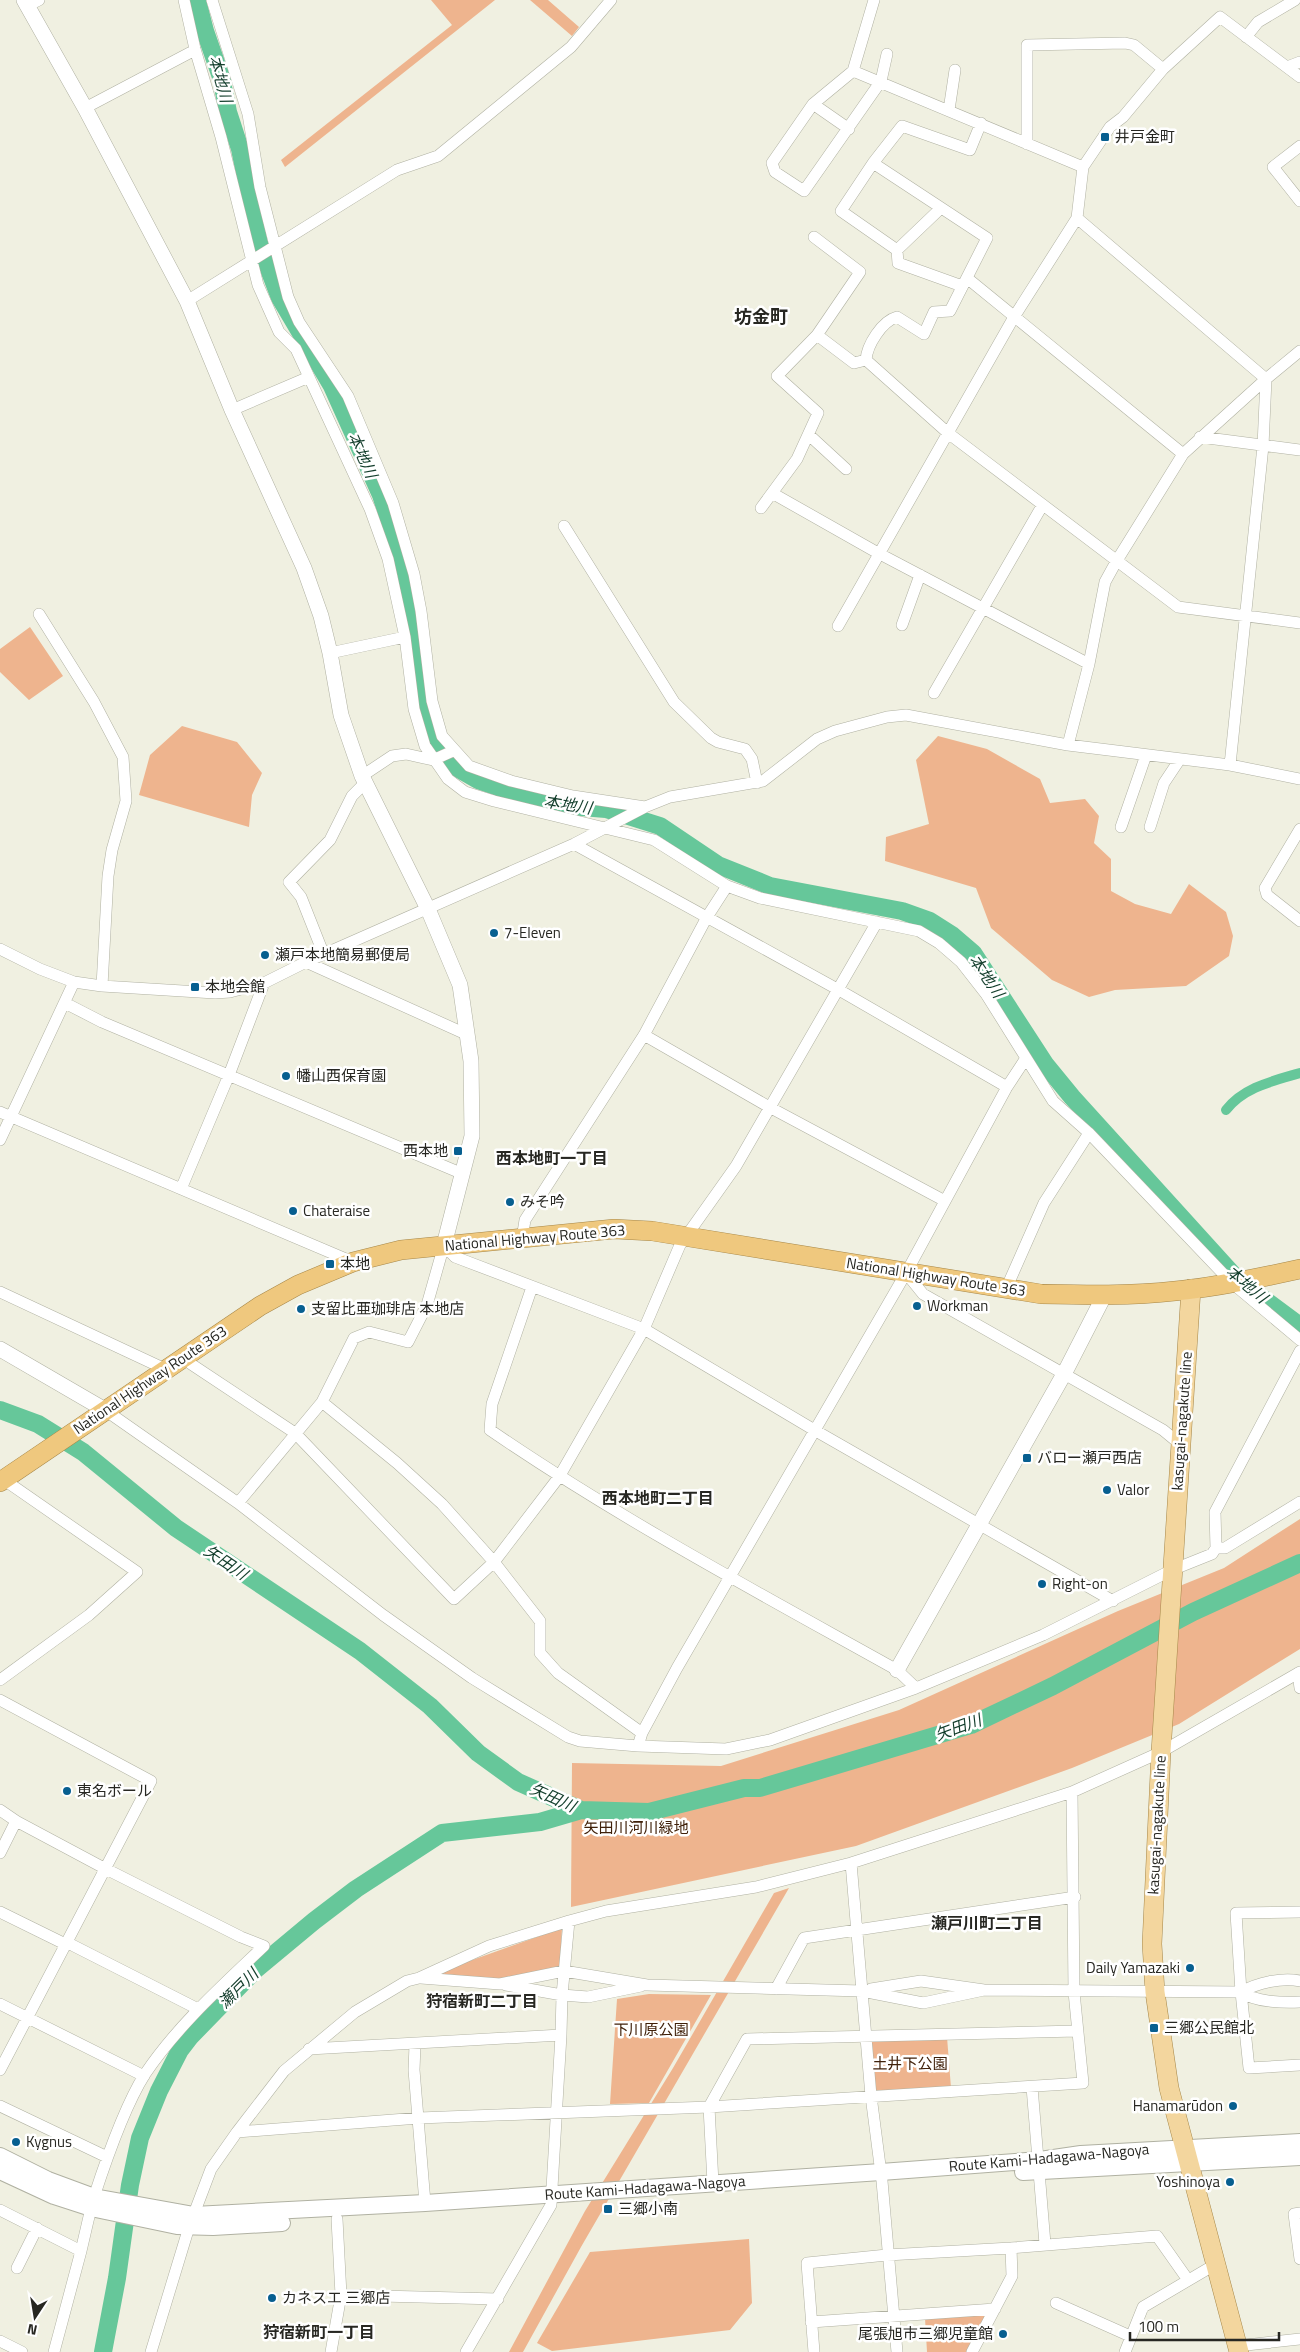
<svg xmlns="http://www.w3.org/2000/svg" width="1300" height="2352" viewBox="0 0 1300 2352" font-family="'Titillium Web','Noto Sans JP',sans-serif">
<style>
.green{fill:#eeb48e}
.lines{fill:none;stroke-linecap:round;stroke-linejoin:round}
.canal{stroke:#66c79a;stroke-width:10}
.river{stroke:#66c79a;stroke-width:18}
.minor-casing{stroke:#b0b1a2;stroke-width:12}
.tertiary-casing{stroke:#b0b1a2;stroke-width:16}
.secondary-casing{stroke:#b0b1a2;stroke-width:18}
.primary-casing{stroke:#a68749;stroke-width:20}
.trunk-casing{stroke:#a68749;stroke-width:20}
.minor{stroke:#fff;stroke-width:11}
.tertiary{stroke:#fff;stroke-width:15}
.secondary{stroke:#fff;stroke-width:16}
.primary{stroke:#f3d69e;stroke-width:19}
.trunk{stroke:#efc87e;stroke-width:19}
.poi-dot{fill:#075f90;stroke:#fff;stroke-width:2}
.labels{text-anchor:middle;stroke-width:5;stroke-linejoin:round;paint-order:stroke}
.poi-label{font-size:15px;fill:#272722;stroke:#fff;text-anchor:start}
.street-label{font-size:15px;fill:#272722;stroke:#fff}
.park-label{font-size:15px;fill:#40210a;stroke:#fff}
.water-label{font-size:16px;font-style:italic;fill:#123d2b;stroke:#fff}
.neighbourhood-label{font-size:16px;font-weight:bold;fill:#272722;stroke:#fff}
.quarter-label{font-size:18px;font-weight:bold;fill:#272722;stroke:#fff}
</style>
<rect width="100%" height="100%" fill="#f0f0e1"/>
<path class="green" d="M 431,0 L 495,0 L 285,167 L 281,160 L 452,25 Z
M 530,0 L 548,0 L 579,27 L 572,36 Z
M 30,627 L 63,676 L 29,700 L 0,672 L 0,649 Z
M 182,726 L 237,742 L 262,773 L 252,795 L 249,827 L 139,795 L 150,755 Z
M 938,736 L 987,749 L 1040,779 L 1050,803 L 1085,799 L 1099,816 L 1094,843 L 1111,859 L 1111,891 L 1135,904 L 1171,914 L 1189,884 L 1226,912 L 1233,936 L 1229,956 L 1186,986 L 1115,990 L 1089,997 L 1052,980 L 991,928 L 976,888 L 885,861 L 886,837 L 929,824 L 916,760 Z
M 1300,1519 L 1300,1649 L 1179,1724 L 1072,1768 L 856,1846 L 571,1907 L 572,1763 L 721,1766 L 899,1710 L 1118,1611 L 1224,1568 Z
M 789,1888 L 581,2247 L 523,2352 L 509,2352 L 585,2211 L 673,2068 L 774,1893 Z
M 562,1928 L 560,1966 L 500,1980 L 436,1973 Z
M 649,1994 L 711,1995 L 649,2103 L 610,2104 L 617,1999 Z
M 947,2037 L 951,2088 L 875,2091 L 870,2039 Z
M 749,2239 L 752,2303 L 730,2330 L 552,2351 L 537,2343 L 590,2252 Z
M 988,2314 L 969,2352 L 927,2352 L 925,2318 Z"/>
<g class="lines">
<path class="canal" d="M 1226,1110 C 1244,1087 1273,1081 1300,1073"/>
<path class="river" d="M 197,0 L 205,31 L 221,77 L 228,112 L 240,149 L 259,243 L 280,298 L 332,386 L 381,495 L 406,573 L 422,695 L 437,750 L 457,768 L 478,780 L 520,795 L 569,806 L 606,809 L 660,826 L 718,865 L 770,886 L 902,911 L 930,921 L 952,935 L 973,953 L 1045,1064 L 1072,1097 L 1237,1279 L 1300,1326
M 0,1410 L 38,1424 L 83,1452 L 176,1528 L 360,1651 L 430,1706 L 478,1753 L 518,1782 L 581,1810 L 649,1812 L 744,1788 L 760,1788 L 971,1725 L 1053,1686 L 1193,1612 L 1300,1563
M 103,2352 L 117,2278 L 130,2185 L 140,2138 L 159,2091 L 180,2050 L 190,2037 L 255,1970 L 314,1921 L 356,1889 L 442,1833 L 540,1822 L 581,1810"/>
<g class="minor-casing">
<path id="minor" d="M 184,0 L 195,49 L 221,137 L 258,285 L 279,332 L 296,349 L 370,509 L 388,559 L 405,637 L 414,709 L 425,746 L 448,779 L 465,792 L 494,801 L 654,840 L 727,886 L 760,898 L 919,931 L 939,943 L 961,962 L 986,994 L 1053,1101 L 1089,1133 L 1232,1283 L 1300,1340
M 212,0 L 248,114 L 260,187 L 288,297 L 299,322 L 348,396 L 393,503 L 414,574 L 421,611 L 432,701 L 442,736 L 469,766 L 511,781 L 573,796 L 645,807
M 874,0 L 853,71 L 813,104 L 772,163 L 775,172 L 804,191 L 881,81 L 887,54
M 27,6 L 39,0
M 1246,37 L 1258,22 L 1295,0
M 1287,67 L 1300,62
M 853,71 L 1083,167
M 813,104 L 849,129
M 85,108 L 195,50
M 949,110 L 955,70
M 1027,144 L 1027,45 L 1125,43 L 1134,45 L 1163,69
M 1300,146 L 1273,167 L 1300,201
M 873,163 L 987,238 L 950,311 L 934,312 L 924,334 L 897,317 C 882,321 867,345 866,360 L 948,433 L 1178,607 L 1300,623
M 941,208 L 897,250 L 898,263 L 962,286
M 1077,218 L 1266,379
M 814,237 L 860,272 L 817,335
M 897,250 L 841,211 L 873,163 L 902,126 L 970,150 L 981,123
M 967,278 L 1183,454
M 187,301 L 397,170 L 438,156 L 571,47 L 611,0
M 232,410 L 309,377
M 809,435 L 846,469
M 1200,437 L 1300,450
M 772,493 L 878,553 L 1089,664
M 761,508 L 797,459 L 818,413 L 777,376 L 817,335 L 854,363 L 866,360
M 564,526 L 674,702 L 711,738 L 718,742 L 745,749 L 752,759 L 757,783
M 39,614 L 94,702 L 123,757 L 126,801 L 112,850 L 108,876 L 102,986
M 902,625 L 920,575
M 838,626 L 1014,317 L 1077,218 L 1083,167 L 1110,127 L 1123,117 L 1163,69 L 1220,17 L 1300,77
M 330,653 L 405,637
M 934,693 L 1042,506
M 1068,745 L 1089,664 L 1105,582 L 1116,562 L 1183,454 L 1266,379 L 1300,351
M 1230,765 L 1263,446 L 1266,379
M 362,776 L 392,756 L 406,754 L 433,760 L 453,751
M 1121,827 L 1146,755
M 1150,827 L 1164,783 L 1180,759
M 1300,829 L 1265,888 L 1267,895 L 1300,921
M 574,844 L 839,990 L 1007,1087
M 0,949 L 40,969 L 74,982 L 102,986 L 215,993 L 230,992 L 264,983 L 306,962 L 574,844 L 645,807 L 670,797 L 763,781 L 817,739 L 835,731 L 887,717 L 906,715 L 1068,745 L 1230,765 L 1300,779
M 324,955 L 301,897 L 289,882 L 330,840 L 352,796 L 365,783
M 306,962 L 468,1035
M 65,1003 L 102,1022 L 463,1174
M 644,1035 L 771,1108 L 945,1201
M 0,1112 L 353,1262
M 0,1140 L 74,982
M 181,1189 L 229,1075 L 264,983
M 522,1239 L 525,1220 L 644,1035 L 707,917 L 727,886
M 444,1245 L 455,1257 L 644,1329 L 816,1431 L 1113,1601
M 906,1273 L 923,1294 L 1163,1430 L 1180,1444
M 532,1287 L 492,1404 L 490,1430 C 620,1519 759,1593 897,1670 L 916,1688
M 1006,1289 L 1044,1203 L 1089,1133
M 0,1292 L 165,1369
M 184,1357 L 191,1364 L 295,1433 L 454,1599 L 494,1562 L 559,1477 L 644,1329 L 680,1245 L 736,1166 L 877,922
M 322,1402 L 397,1463 L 442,1504 L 494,1562 L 540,1621 L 540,1653 L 558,1673 L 642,1733
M 105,1410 L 238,1503 L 383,1615 L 472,1678 L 568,1737 L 580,1741 L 638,1746 L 726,1749 L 770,1740 L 916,1688 L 1043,1635 L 1172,1570 L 1212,1554 L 1216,1548 L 1225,1548 L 1300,1502
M 238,1503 L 322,1402 L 354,1338 L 369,1332 L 408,1342 L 427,1305 L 444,1245
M 1216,1548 L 1215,1512 L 1300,1351
M 1298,1673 L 1300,1688
M 0,1680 L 89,1615 L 137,1572 L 0,1477
M 0,1700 L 151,1781 L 0,2070
M 638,1746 L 642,1733 L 677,1668 L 906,1273 L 1007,1087 L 1026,1058
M 0,1810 L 16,1821 L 104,1868 L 241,1937 L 264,1946 C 222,1986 178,2025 145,2074 C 124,2107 106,2160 94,2197
M 0,1853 L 16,1821
M 851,1863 L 871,2096 L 882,2181 L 897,2352
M 0,1912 L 65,1944 L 72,1945 L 198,2009
M 1300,1912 L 1236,1913 L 1241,1992 L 1249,2068 L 1300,2065
M 421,1978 L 500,1984 L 564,1971 L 647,1985 L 862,1991 L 923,2003 L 984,1990
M 506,1985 L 562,1995 L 588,1997 L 641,1986
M 776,1989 L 804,1938 L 1075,1897
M 871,1989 L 921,1981 L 984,1990 L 1241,1992 C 1257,1983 1282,1977 1300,1981
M 1241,1992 C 1255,2002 1283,2003 1300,2002
M 0,2004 L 144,2076
M 415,2045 L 414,2070 L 425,2203
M 309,2049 L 561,2035
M 1032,2087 L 1045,2244
M 0,2106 L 107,2157
M 237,2132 L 419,2118 L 709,2107 L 1083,2083 L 1074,1992 L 1072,1792
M 713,2183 L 709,2107 L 747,2039 L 1077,2031
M 0,2210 L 81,2251
M 1300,2213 L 1294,2214 L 1300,2259
M 17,2268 L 37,2228
M 341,2295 L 498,2299
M 1056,2303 L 1130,2336
M 811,2322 L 995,2309
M 0,2341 L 22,2352
M 1237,2346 L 1300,2339
M 54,2352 L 81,2251 L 91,2208
M 151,2352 L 189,2227 L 211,2169 L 237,2132 L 284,2071 L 355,2012 L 407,1981 L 419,1978 L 489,1946 L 569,1921 L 606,1911 L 756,1887 L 851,1863 L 1072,1792 L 1161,1752 L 1300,1672
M 331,2352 L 341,2295 L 337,2219
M 466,2352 L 551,2205 L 561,2035 L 562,1995 L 569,1921
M 814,2352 L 807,2263 L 887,2255 L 1011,2248 L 1157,2236 L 1188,2280
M 972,2352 L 1012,2276 L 1011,2248
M 1125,2352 L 1143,2307 L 1216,2264"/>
</g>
<g class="tertiary-casing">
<path id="tertiary" d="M 24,0 L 85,108 L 187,301 L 232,410 L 304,568 L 321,616 L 330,653 L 341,715 L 362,776 L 428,909 L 460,985 L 471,1061 L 472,1136 L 444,1245
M 0,1349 L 105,1410
M 897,1670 L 1064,1374 L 1104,1296"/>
</g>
<g class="secondary-casing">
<path id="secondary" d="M 0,2156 L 48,2180 L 94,2197 L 194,2215 L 425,2203 L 881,2172 L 1040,2160 L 1081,2154 L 1300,2142
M 0,2171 L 54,2196 L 91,2208 L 177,2226 L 213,2227 L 282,2223
M 1023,2172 L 1300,2157"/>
</g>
<g class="primary-casing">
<path id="primary" d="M 1191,1289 L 1161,1752 L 1152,1944 L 1155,1992 L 1169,2088 L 1239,2352"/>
</g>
<g class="trunk-casing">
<path id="trunk" d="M 0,1482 L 260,1306 L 298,1285 L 353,1262 L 401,1250 L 614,1229 L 652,1231 L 1041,1294 C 1086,1295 1131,1296 1175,1291 C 1217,1287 1259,1278 1300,1269"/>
</g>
<use href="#minor" class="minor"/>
<use href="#tertiary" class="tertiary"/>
<use href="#secondary" class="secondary"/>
<use href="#primary" class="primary"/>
<use href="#trunk" class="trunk"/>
</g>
<g class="poi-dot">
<rect x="1100" y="132" width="10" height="10" rx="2.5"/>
<circle cx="494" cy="933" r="5"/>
<circle cx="265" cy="955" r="5"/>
<rect x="190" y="982" width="10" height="10" rx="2.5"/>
<circle cx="286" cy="1076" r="5"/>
<rect x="453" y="1146" width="10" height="10" rx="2.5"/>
<circle cx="510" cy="1202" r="5"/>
<circle cx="293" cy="1211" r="5"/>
<rect x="325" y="1259" width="10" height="10" rx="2.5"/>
<circle cx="917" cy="1306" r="5"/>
<circle cx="301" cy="1309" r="5"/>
<rect x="1022" y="1453" width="10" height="10" rx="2.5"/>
<circle cx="1107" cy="1490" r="5"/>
<circle cx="1042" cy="1584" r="5"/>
<circle cx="67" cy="1791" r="5"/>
<circle cx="1190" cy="1968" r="5"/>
<rect x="1149" y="2023" width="10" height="10" rx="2.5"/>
<circle cx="1233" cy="2106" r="5"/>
<circle cx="16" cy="2142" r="5"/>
<circle cx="1230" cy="2182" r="5"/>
<rect x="603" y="2204" width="10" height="10" rx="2.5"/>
<circle cx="272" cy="2298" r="5"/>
<circle cx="1003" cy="2334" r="5"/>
</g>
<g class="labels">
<g class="poi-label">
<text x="1115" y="142">井戸金町</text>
<text x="504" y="938">7-Eleven</text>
<text x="275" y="960">瀬戸本地簡易郵便局</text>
<text x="205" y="992">本地会館</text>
<text x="296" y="1081">幡山西保育園</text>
<text x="448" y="1156" text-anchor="end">西本地</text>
<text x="520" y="1207">みそ吟</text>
<text x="303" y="1216">Chateraise</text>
<text x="340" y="1269">本地</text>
<text x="927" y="1311">Workman</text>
<text x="311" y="1314">支留比亜珈琲店 本地店</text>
<text x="1037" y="1463">バロー瀬戸西店</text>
<text x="1117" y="1495">Valor</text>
<text x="1052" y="1589">Right-on</text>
<text x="77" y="1796">東名ボール</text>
<text x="1180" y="1973" text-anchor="end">Daily Yamazaki</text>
<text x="1164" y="2033">三郷公民館北</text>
<text x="1223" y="2111" text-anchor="end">Hanamarūdon</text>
<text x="26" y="2147">Kygnus</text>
<text x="1220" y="2187" text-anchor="end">Yoshinoya</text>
<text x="618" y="2214">三郷小南</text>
<text x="282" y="2303">カネスエ 三郷店</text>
<text x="993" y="2339" text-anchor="end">尾張旭市三郷児童館</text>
</g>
<g class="street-label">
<text transform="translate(535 1238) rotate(-5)" y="5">National Highway Route 363</text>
<text transform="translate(936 1277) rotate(9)" y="5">National Highway Route 363</text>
<text transform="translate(150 1380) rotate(-34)" y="5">National Highway Route 363</text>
<text transform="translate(1182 1421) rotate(-86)" y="5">kasugai-nagakute line</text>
<text transform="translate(1157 1825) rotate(-87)" y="5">kasugai-nagakute line</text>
<text transform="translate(1049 2158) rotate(-5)" y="5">Route Kami-Hadagawa-Nagoya</text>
<text transform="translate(645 2188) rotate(-4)" y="5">Route Kami-Hadagawa-Nagoya</text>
</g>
<g class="park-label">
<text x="636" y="1833">矢田川河川緑地</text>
<text x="651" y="2035">下川原公園</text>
<text x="910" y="2069">土井下公園</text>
</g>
<g class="water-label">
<text transform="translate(221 79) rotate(75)" y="6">本地川</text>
<text transform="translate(363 455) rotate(66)" y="6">本地川</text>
<text transform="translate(568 804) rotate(9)" y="6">本地川</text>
<text transform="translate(987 976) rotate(56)" y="6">本地川</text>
<text transform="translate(1247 1284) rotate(40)" y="6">本地川</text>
<text transform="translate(226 1562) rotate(34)" y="6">矢田川</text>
<text transform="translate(958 1727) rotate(-20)" y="6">矢田川</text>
<text transform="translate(553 1797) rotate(24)" y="6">矢田川</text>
<text transform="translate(238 1988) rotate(-45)" y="6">瀬戸川</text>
</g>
<g class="neighbourhood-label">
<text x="552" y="1164">西本地町一丁目</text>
<text x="658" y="1504">西本地町二丁目</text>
<text x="987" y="1929">瀬戸川町二丁目</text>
<text x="482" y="2007">狩宿新町二丁目</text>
<text x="319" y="2338">狩宿新町一丁目</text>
</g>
<g class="quarter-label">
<text x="761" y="323">坊金町</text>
</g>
</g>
<g transform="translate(35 2317) rotate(192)" stroke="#ffffff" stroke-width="4" paint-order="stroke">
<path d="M0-4L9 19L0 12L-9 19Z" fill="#272722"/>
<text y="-8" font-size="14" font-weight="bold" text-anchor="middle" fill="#272722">N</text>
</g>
<path d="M1130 2332v8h149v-8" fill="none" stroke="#272722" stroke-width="2.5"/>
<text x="1138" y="2332" font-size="15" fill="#272722" stroke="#ffffff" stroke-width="4" paint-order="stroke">100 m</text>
</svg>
